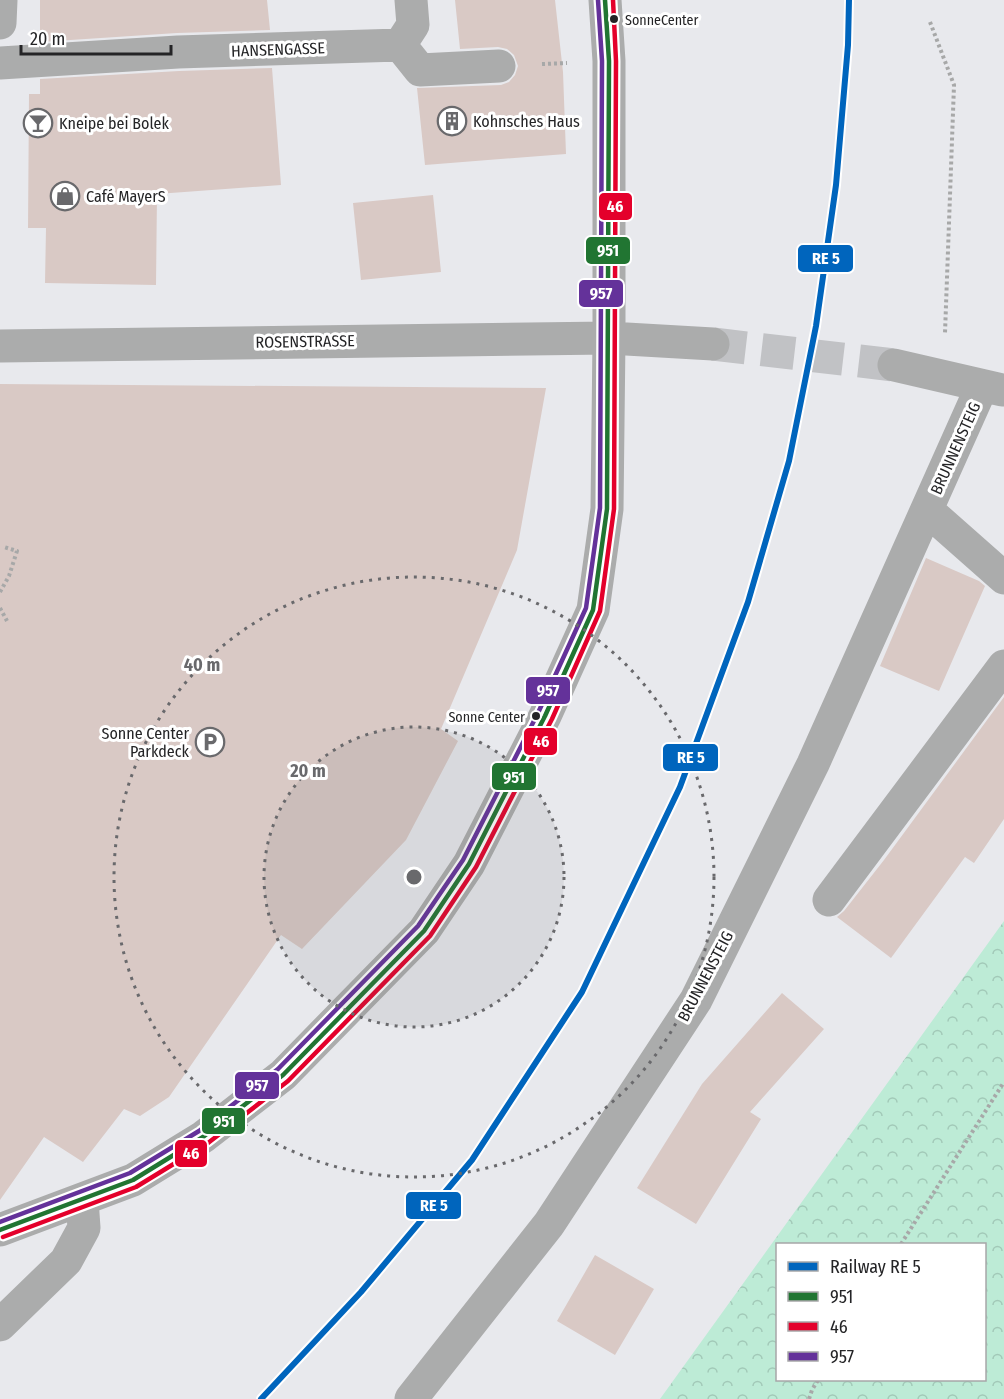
<svg xmlns="http://www.w3.org/2000/svg" width="1004" height="1399" viewBox="0 0 1004 1399" font-family="'Fira Sans Condensed',sans-serif">
<style>
.forest{fill:url(#forest-crowns);fill-rule:evenodd}
.building{fill:#d9c9c5}
.lines{fill:none;stroke-linecap:round;stroke-linejoin:round}
.minor-tunnel{stroke:#c1c2c5;stroke-width:33;stroke-dasharray:33 16;stroke-linecap:butt}
.path{stroke:#a7a8a8;stroke-width:4;stroke-dasharray:3 3;stroke-linecap:butt}
.minor{stroke:#abacac;stroke-width:33}
.bus-1-casing{stroke:#fff;stroke-width:9}
.bus-2-casing{stroke:#fff;stroke-width:9}
.bus-3-casing{stroke:#fff;stroke-width:9}
.bus-1{stroke:#217532;stroke-width:4.5}
.bus-2{stroke:#e4002b;stroke-width:4.5}
.bus-3{stroke:#64329a;stroke-width:4.5}
.rail-1-casing{stroke:#fff;stroke-width:10}
.rail-1{stroke:#0065bd;stroke-width:6}
.ring{fill:none;stroke:#69696c;stroke-width:3;stroke-dasharray:3 6}
.bus-dot{fill:#242426;stroke:#fff;stroke-width:2}
.labels{text-anchor:middle;stroke-width:6;stroke-linejoin:round;paint-order:stroke}
.bus-label{font-size:14px;fill:#242426;stroke:#fff;text-anchor:start}
.street-label{font-size:16px;fill:#242426;stroke:#fff}
.poi-label{font-size:16px;fill:#242426;stroke:#fff;text-anchor:start}
.centre{fill:#69696c;stroke:#fff;stroke-width:3}
.ring-label{font-size:18px;text-anchor:middle;font-weight:bold;fill:#69696c;stroke:#fff;stroke-width:6;stroke-linejoin:round;paint-order:stroke}
.line-badge{stroke:#fff;stroke-width:2}
.badge-label{font-size:16px;text-anchor:middle;font-weight:bold;fill:#fff}
</style>
<defs>
<pattern id="forest-crowns" width="20" height="18" patternUnits="userSpaceOnUse" patternTransform="scale(1.5)"><rect width="20" height="18" fill="#bdebd6"/><path d="M2 6a3 3 0 1 1 6 0M12 15a3 3 0 1 1 6 0" fill="none" stroke="#a2c9b8"/></pattern>
</defs>
<rect width="100%" height="100%" fill="#e8e9ed"/>
<path class="forest" d="M 1004,921 L 1004,1399 L 660,1399 ZM 778,1244 L 984,1244 L 984,1380 L 778,1380 Z"/>
<path class="building" d="M 40,0 L 267,0 L 270,30 L 177,33 L 40,42 Z
M 455,0 L 555,0 L 563,72 L 566,154 L 425,165 L 417,88 L 501,85 L 509,82 L 515,75 L 518,66 L 514,55 L 507,49 L 498,47 L 460,49 Z
M 272,68 L 281,185 L 157,194 L 156,285 L 45,283 L 46,228 L 28,228 L 29,94 L 40,94 L 40,79 L 179,71 Z
M 433,195 L 441,272 L 361,280 L 353,203 Z
M 0,384 L 546,388 L 517,550 L 441,729 L 458,741 L 406,840 L 302,949 L 281,935 L 169,1097 L 140,1116 L 124,1109 L 83,1162 L 44,1137 L 0,1200 Z
M 926,558 L 979,581 L 985,586 L 939,691 L 880,666 Z
M 1004,697 L 1004,819 L 974,863 L 965,857 L 891,958 L 837,917 L 844,911 L 884,860 Z
M 782,993 L 824,1029 L 750,1112 L 761,1119 L 696,1224 L 637,1188 L 702,1084 Z
M 595,1255 L 654,1289 L 615,1355 L 557,1321 Z"/>
<g class="lines">
<path class="minor-tunnel" d="M 713,344 L 894,365"/>
<path class="path" d="M 930,22 L 954,85 L 945,333
M 542,64 L 567,63
M 0,592 L 9,576 L 17,551 L 4,547
M 0,608 L 7,621
M 901,1244 L 1004,1082
M 809,1399 L 812,1390 L 818,1380"/>
<path class="minor" d="M 0,23 L 1,0
M 400,45 L 420,70 L 499,66
M 0,63 L 178,52 L 400,45 L 413,25 L 411,0
M 0,346 L 609,338 L 713,344
M 894,365 L 1002,390
M 927,510 L 1004,578
M 829,900 L 1004,666
M 0,1230 L 133,1180 L 203,1137 L 283,1075 L 424,931 L 469,864 L 545,716 L 593,610 L 607,509 L 609,338 L 609,61 L 605,0
M 0,1325 L 66,1261 L 84,1228 L 82,1200
M 411,1399 L 549,1224 L 696,1000 L 813,764 L 982,386"/>
<g class="bus-1-casing">
<path id="bus-1" d="M 0,1230 L 133,1180 L 203,1137 L 283,1075 L 424,931 L 469,864 L 545,716 L 593,610 L 607,509 L 609,61 L 605,0"/>
</g>
<g class="bus-2-casing">
<path id="bus-2" d="M 3,1237 L 136,1187 L 208,1143 L 288,1081 L 430,936 L 476,867 L 552,719 L 600,611 L 614,509 L 616,61 L 613,0"/>
</g>
<g class="bus-3-casing">
<path id="bus-3" d="M 0,1222 L 130,1173 L 199,1131 L 278,1069 L 418,926 L 463,860 L 538,713 L 586,608 L 600,508 L 602,61 L 598,0"/>
</g>
<use href="#bus-1" class="bus-1"/>
<use href="#bus-2" class="bus-2"/>
<use href="#bus-3" class="bus-3"/>
<g class="rail-1-casing">
<path id="rail-1" d="M 261,1399 L 361,1292 L 472,1160 L 582,992 L 680,787 L 748,602 L 789,461 L 816,326 L 836,185 L 848,45 L 849,0"/>
</g>
<use href="#rail-1" class="rail-1"/>
</g>
<circle cx="414" cy="877" r="150" fill="#69696c" fill-opacity=".12"/>
<g class="ring">
<circle cx="414" cy="877" r="150"/>
<circle cx="414" cy="877" r="300"/>
</g>
<defs>
<g id="building-ring" transform="scale(1.5)"><circle r="9.5" fill="#fff" stroke="#69696c" stroke-width="1.5"/><path d="M-4-6H4V6H1V3H-1V6H-4ZM-2.5-4.3h1.7v1.8h-1.7ZM.8-4.3h1.7v1.8H.8ZM-2.5-1h1.7V.8h-1.7ZM.8-1h1.7V.8H.8Z" fill="#69696c"/></g>
<g id="bar-ring" transform="scale(1.5)"><circle r="9.5" fill="#fff" stroke="#69696c" stroke-width="1.5"/><path d="M-6-5H6L.8 .8V4.5H3.5V6h-7V4.5H-.8V.8Z" fill="#69696c"/></g>
<g id="shop-ring" transform="scale(1.5)"><circle r="9.5" fill="#fff" stroke="#69696c" stroke-width="1.5"/><path d="M-5-2.5h2.3a2.7 3.5 0 0 1 5.4 0H5L5.5 6h-11ZM-1.5-2.5h3a1.5 2.3 0 0 0-3 0Z" fill="#69696c"/></g>
<g id="parking-ring" transform="scale(1.5)"><circle r="9.5" fill="#fff" stroke="#69696c" stroke-width="1.5"/><path d="M-3.5-5.5H1a3.5 3.5 0 0 1 0 7H-1V5.5H-3.5ZM-1-3.4V-.6H.8a1.4 1.4 0 0 0 0-2.8Z" fill="#69696c"/></g>
</defs>
<g fill-rule="evenodd">
<use href="#building-ring" x="452" y="121"/>
<use href="#bar-ring" x="38" y="123"/>
<use href="#shop-ring" x="65" y="196"/>
<use href="#parking-ring" x="210" y="742"/>
</g>
<g class="bus-dot">
<circle cx="614" cy="19" r="5"/>
<circle cx="536" cy="716" r="5"/>
</g>
<g class="labels">
<g class="bus-label">
<text x="625" y="25">SonneCenter</text>
<text x="525" y="722" text-anchor="end">Sonne Center</text>
</g>
<g class="street-label">
<text transform="translate(278 49) rotate(-2)" y="6">HANSENGASSE</text>
<text transform="translate(305 341) rotate(-1)" y="6">ROSENSTRASSE</text>
<text transform="translate(955 448) rotate(-66)" y="6">BRUNNENSTEIG</text>
<text transform="translate(705 976) rotate(-62)" y="6">BRUNNENSTEIG</text>
</g>
<g class="poi-label">
<text x="473" y="127">Kohnsches Haus</text>
<text x="59" y="129">Kneipe bei Bolek</text>
<text x="86" y="202">Café MayerS</text>
<text x="189" y="739" text-anchor="end">Sonne Center<tspan x="189" dy="18">Parkdeck</tspan></text>
</g>
</g>
<circle cx="414" cy="877" r="9" class="centre"/>
<g class="ring-label">
<text x="202" y="671">40 m</text>
<text x="308" y="777">20 m</text>
</g>
<g class="line-badge">
<rect x="598" y="192" width="35" height="29" rx="6" fill="#e4002b"/>
<rect x="585" y="236" width="46" height="29" rx="6" fill="#217532"/>
<rect x="797" y="244" width="57" height="29" rx="6" fill="#0065bd"/>
<rect x="578" y="279" width="46" height="29" rx="6" fill="#64329a"/>
<rect x="525" y="676" width="46" height="29" rx="6" fill="#64329a"/>
<rect x="523" y="727" width="35" height="29" rx="6" fill="#e4002b"/>
<rect x="662" y="743" width="57" height="29" rx="6" fill="#0065bd"/>
<rect x="491" y="762" width="46" height="29" rx="6" fill="#217532"/>
<rect x="234" y="1071" width="46" height="29" rx="6" fill="#64329a"/>
<rect x="201" y="1107" width="45" height="28" rx="6" fill="#217532"/>
<rect x="174" y="1139" width="34" height="29" rx="6" fill="#e4002b"/>
<rect x="405" y="1191" width="57" height="29" rx="6" fill="#0065bd"/>
</g>
<g class="badge-label">
<text x="615" y="212">46</text>
<text x="608" y="256">951</text>
<text x="826" y="264">RE 5</text>
<text x="601" y="299">957</text>
<text x="548" y="696">957</text>
<text x="541" y="747">46</text>
<text x="691" y="763">RE 5</text>
<text x="514" y="783">951</text>
<text x="257" y="1091">957</text>
<text x="224" y="1127">951</text>
<text x="191" y="1159">46</text>
<text x="434" y="1211">RE 5</text>
</g>
<rect x="776" y="1243" width="210" height="138" fill="#ffffff" stroke="#a7a7a8" stroke-width="1.5"/>
<rect x="788" y="1262" width="30" height="9" fill="#0065bd" stroke="#a7a7a8" stroke-width="1.5"/>
<text x="830" y="1273" font-size="18" fill="#242426">Railway RE 5</text>
<rect x="788" y="1292" width="30" height="9" fill="#217532" stroke="#a7a7a8" stroke-width="1.5"/>
<text x="830" y="1303" font-size="18" fill="#242426">951</text>
<rect x="788" y="1322" width="30" height="9" fill="#e4002b" stroke="#a7a7a8" stroke-width="1.5"/>
<text x="830" y="1333" font-size="18" fill="#242426">46</text>
<rect x="788" y="1352" width="30" height="9" fill="#64329a" stroke="#a7a7a8" stroke-width="1.5"/>
<text x="830" y="1363" font-size="18" fill="#242426">957</text>
<path d="M21 45v9h150v-9" fill="none" stroke="#242426" stroke-width="3"/>
<text x="30" y="45" font-size="18" fill="#242426" stroke="#ffffff" stroke-width="4.5" paint-order="stroke">20 m</text>
</svg>
